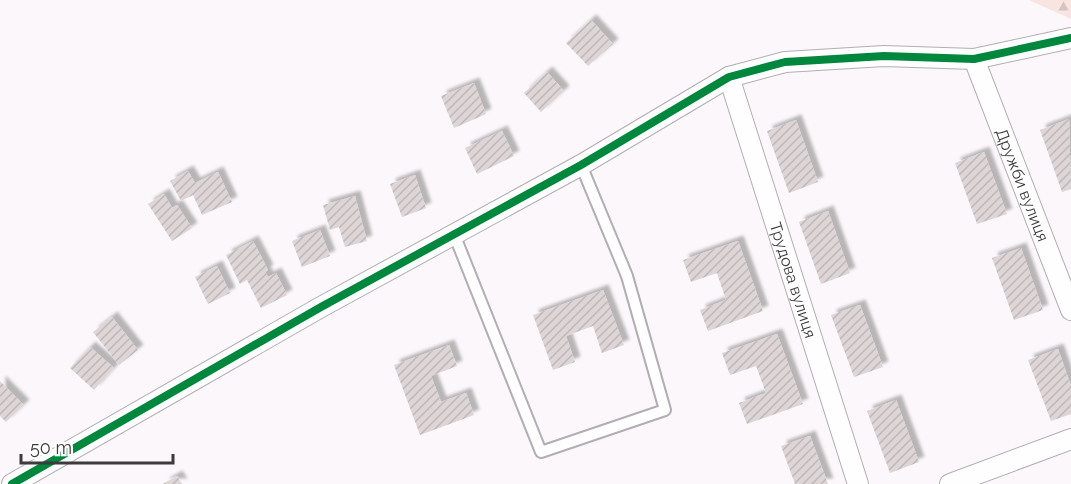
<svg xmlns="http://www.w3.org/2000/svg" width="1071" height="484" viewBox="0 0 1071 484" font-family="Raleway,sans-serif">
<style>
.forest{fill:url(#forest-firs)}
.building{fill:url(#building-hatch);filter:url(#shadow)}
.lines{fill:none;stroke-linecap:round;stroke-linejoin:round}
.service-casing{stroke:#b2aeb1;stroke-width:14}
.minor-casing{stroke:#b2aeb1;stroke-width:22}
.service{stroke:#fefefe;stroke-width:10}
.minor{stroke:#fefefe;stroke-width:20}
.cycleway-casing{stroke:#fff;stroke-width:11}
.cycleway{stroke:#00873e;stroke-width:8}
.labels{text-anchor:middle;stroke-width:5;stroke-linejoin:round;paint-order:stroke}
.street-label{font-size:16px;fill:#3d3b3d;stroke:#fff}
</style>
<defs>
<pattern id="forest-firs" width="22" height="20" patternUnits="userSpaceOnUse" patternTransform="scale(1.5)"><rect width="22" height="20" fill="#f8e4e1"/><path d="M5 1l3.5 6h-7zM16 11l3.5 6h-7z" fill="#d6c4c2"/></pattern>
<pattern id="building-hatch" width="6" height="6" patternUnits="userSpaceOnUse" patternTransform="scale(1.5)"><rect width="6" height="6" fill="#ded5d7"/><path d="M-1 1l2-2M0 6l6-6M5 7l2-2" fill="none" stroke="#bfb8b9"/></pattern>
<filter id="shadow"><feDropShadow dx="5.5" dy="-5.5" stdDeviation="1.5" flood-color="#0004"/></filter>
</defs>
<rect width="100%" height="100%" fill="#fbf7fa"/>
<path class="forest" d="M 1030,0 L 1071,0 L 1071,19 L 1031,1 Z"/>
<path class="building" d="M 591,20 L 613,44 L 588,66 L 566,43 Z
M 547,72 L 564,91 L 541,112 L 524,93 Z
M 474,83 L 486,114 L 454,128 L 441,96 Z
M 1069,119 L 1071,189 L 1062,192 L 1040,130 Z
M 796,120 L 818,182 L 789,193 L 767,131 Z
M 502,131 L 514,156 L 477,174 L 465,148 Z
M 984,152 L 1007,214 L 977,224 L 955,163 Z
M 188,171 L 195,183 L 218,172 L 232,202 L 202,215 L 193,195 L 181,201 L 170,181 Z
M 415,175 L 426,208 L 402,217 L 390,184 Z
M 164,194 L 172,208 L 177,205 L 192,228 L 172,241 L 148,204 Z
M 355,196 L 367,241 L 345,247 L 339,227 L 330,230 L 323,205 Z
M 828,211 L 850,273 L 821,284 L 799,222 Z
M 320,230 L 330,256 L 302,267 L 292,241 Z
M 253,241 L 268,270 L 265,272 L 268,277 L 276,273 L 287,295 L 261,308 L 247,280 L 240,284 L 226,255 Z
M 738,241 L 763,311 L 708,331 L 700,310 L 726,300 L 717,273 L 691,282 L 683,260 Z
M 1021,248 L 1043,310 L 1014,320 L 992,258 Z
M 217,266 L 230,293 L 208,304 L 195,277 Z
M 603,290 L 624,345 L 602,353 L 593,326 L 566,336 L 575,362 L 553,370 L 533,315 Z
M 860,305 L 883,367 L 854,377 L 831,315 Z
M 112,317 L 138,350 L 119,365 L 93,332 Z
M 777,334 L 803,404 L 747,424 L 739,403 L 766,393 L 756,366 L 730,375 L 722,353 Z
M 449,345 L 457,366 L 431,376 L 441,402 L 466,393 L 474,415 L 420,435 L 394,365 Z
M 90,347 L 114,368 L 94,390 L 70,368 Z
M 1058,349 L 1071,386 L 1071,414 L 1051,421 L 1028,360 Z
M 0,381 L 24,405 L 6,422 L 0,416 Z
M 896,400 L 919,462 L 890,473 L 867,411 Z
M 810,436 L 828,484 L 795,484 L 781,446 Z
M 177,476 L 182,484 L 163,484 Z"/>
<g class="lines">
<g class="service-casing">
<path id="service" d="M 454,234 L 541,452 L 665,410 L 627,276 L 581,165"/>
</g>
<g class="minor-casing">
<g id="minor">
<path id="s1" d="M 974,59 L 1071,310"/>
<path id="s2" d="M 729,77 L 858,484"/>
<path d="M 12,484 L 321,307 L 581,165 L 729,77 L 785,62 L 884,56 L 974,59 L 1071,38"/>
<path d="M 950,484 L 1071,439"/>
</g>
</g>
<use href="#service" class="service"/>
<use href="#minor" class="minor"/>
<g class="cycleway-casing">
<path id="cycleway" d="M 12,484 L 321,307 L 581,165 L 729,77 L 785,62 L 884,56 L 974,59 L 1071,38"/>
</g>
<use href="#cycleway" class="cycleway"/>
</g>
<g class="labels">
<g class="street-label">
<text dy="6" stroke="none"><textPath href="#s1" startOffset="135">Дружби вулиця</textPath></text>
<text dy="6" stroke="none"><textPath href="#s2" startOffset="213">Трудова вулиця</textPath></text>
</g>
</g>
<path d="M21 454v9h152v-9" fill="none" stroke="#3d3b3d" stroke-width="3"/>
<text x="30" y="454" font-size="18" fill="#3d3b3d" stroke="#ffffff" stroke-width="4.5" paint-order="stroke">50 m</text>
</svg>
